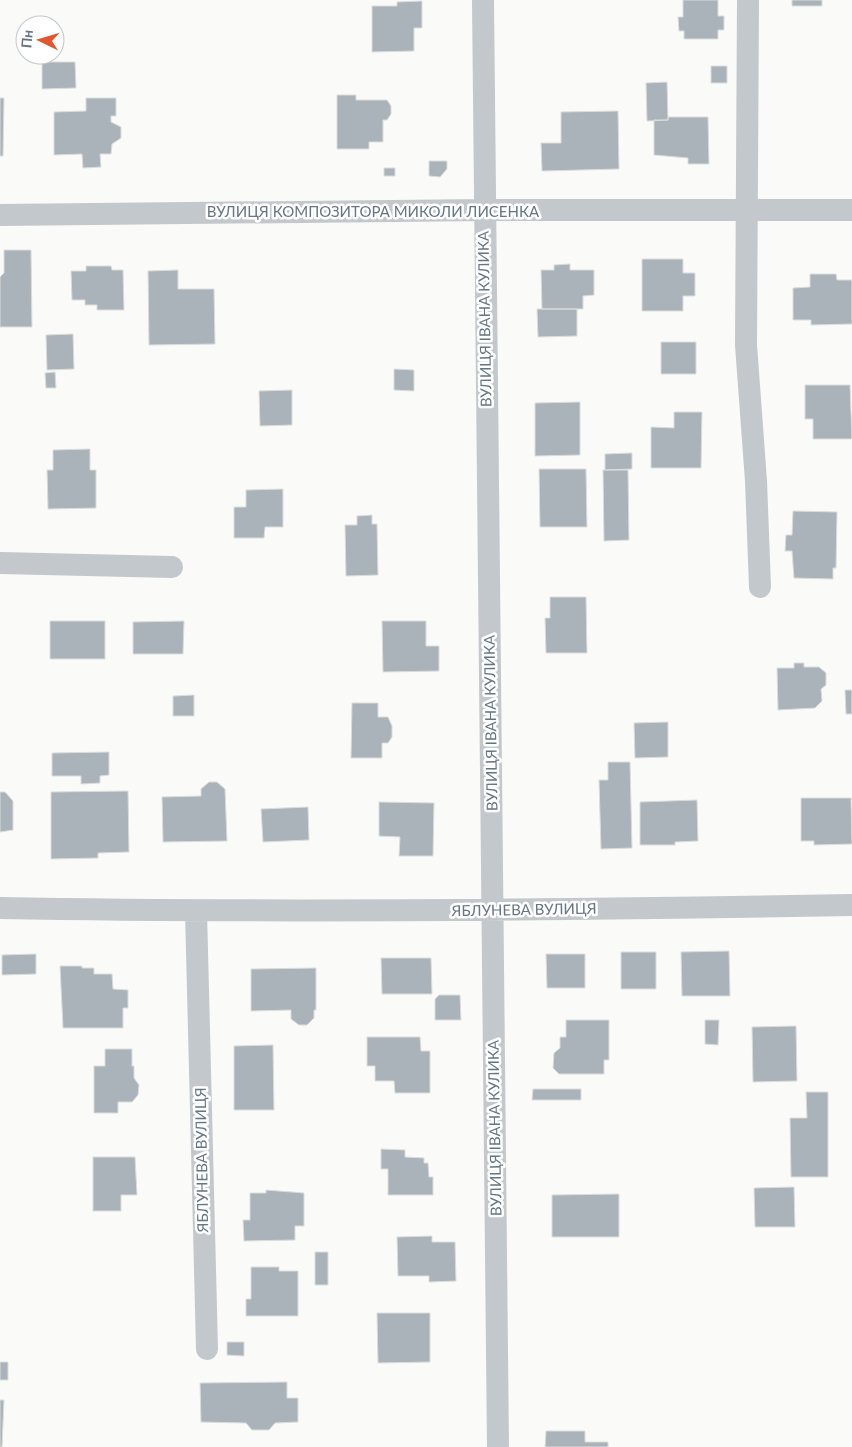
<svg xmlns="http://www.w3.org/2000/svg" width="852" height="1447" viewBox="0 0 852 1447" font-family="Lato,sans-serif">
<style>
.building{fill:#aab3b9;stroke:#dcdcda}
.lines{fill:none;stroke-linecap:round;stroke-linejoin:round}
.minor{stroke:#c3c8cc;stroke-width:22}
.labels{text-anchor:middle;stroke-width:5;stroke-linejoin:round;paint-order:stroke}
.street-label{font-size:15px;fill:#657683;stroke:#fff}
</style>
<rect width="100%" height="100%" fill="#fafaf8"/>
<path class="building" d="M 683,0 L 718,0 L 718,16 L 724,16 L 724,30 L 718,30 L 718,39 L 684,39 L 684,31 L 679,31 L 678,17 L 683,17 Z
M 792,0 L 822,0 L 822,6 L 792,6 Z
M 422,1 L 422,28 L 414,28 L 414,51 L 372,52 L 372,6 L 397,6 L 397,2 Z
M 42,62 L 75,62 L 76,88 L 42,89 Z
M 711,66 L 727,66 L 727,83 L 711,83 Z
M 667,82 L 668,120 L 647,121 L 646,83 Z
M 337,95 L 356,95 L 356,100 L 387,100 L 391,106 L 391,114 L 387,120 L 383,120 L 383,142 L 369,142 L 369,149 L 337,149 Z
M 0,98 L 4,98 L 3,156 L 0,156 Z
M 86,98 L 116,98 L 116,116 L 111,116 L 111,122 L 121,127 L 121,138 L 112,144 L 111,154 L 100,154 L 101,167 L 83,168 L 82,154 L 54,155 L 54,112 L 86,111 Z
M 618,111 L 619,169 L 542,171 L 541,143 L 561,143 L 561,112 Z
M 668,117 L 708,117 L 709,164 L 688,164 L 688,158 L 654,155 L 654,120 L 668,120 Z
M 429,161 L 447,161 L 447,169 L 440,177 L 429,176 Z
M 384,168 L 395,168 L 395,176 L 384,176 Z
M 4,250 L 31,250 L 32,327 L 0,327 L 0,277 L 4,273 Z
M 642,259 L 683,259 L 683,273 L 695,273 L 695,296 L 683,296 L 683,311 L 642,311 Z
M 570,264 L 570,270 L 594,270 L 594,295 L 583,296 L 583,309 L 542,309 L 541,270 L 554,270 L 554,265 Z
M 86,266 L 111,266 L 112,270 L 123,270 L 124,310 L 97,310 L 97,305 L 85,305 L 85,300 L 72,300 L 71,271 L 86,271 Z
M 178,270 L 178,289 L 214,289 L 215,344 L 149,345 L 148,271 Z
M 810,274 L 836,274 L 837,280 L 852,280 L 852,324 L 811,325 L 811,320 L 793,320 L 793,288 L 810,287 Z
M 537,309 L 577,309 L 577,336 L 538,337 Z
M 73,334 L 74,369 L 47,370 L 46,335 Z
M 661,342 L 696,342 L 696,374 L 661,374 Z
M 394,369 L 414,370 L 414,391 L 394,390 Z
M 55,372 L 56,388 L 46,388 L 45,373 Z
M 805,385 L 850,385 L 852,439 L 813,439 L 813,419 L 805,419 Z
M 292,390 L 292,425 L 260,426 L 259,391 Z
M 580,402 L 580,455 L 535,456 L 535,403 Z
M 674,412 L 702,412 L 701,468 L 651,468 L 651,427 L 674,428 Z
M 90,449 L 90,470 L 96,470 L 96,508 L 48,509 L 47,470 L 53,470 L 53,450 Z
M 632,453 L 632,469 L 605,470 L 605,454 Z
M 539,469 L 586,469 L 587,527 L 540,527 Z
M 603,470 L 628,470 L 629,540 L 604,541 Z
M 283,489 L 283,527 L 265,527 L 264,538 L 234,538 L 234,507 L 246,507 L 246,490 Z
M 793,511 L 837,512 L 836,568 L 833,568 L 833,579 L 794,578 L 792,551 L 785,551 L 786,535 L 792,535 Z
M 372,515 L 372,524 L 377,524 L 378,575 L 346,576 L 345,525 L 357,525 L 357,516 Z
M 550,597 L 586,597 L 587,653 L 546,653 L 545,618 L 550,618 Z
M 50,621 L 105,621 L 105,659 L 50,659 Z
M 184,621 L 183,654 L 133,654 L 133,622 Z
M 382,621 L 426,621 L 426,646 L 439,646 L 439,671 L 383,672 Z
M 794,663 L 804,663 L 804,667 L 819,667 L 826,673 L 826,685 L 821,689 L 822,701 L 815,708 L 778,710 L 777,668 L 794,668 Z
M 845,690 L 852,690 L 852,714 L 846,714 Z
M 194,695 L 194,716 L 173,716 L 173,696 Z
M 352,703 L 378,703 L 378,717 L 388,717 L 392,726 L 392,737 L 388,743 L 382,743 L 382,758 L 351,758 Z
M 668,722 L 668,757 L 635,758 L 634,723 Z
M 109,752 L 109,775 L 100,776 L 100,783 L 81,784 L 81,776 L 52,776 L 52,753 Z
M 608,762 L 630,762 L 632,848 L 601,849 L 599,780 L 608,780 Z
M 209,782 L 217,782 L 225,789 L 227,841 L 163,842 L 162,797 L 201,796 L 201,789 Z
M 128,791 L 129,852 L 98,853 L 98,858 L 51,859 L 51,792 Z
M 0,792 L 5,792 L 13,801 L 13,830 L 0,832 Z
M 801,798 L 851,798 L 852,844 L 814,845 L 814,841 L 801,841 Z
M 697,800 L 698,841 L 675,842 L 675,845 L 640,845 L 640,802 Z
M 379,802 L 434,803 L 433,856 L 399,856 L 400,837 L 379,836 Z
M 308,807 L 309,840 L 263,842 L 261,809 Z
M 729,951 L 730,996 L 682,996 L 681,952 Z
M 621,952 L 656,952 L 656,989 L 621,989 Z
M 36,954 L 36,974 L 2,975 L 2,955 Z
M 546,954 L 585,954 L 585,988 L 547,988 Z
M 381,958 L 431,958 L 432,994 L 382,994 Z
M 60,966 L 82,966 L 82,968 L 94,968 L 94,974 L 112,974 L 113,989 L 128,990 L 128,1008 L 123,1008 L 123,1028 L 63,1028 Z
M 316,968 L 316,1010 L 314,1010 L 314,1018 L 307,1025 L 299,1025 L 291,1019 L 291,1010 L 251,1011 L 251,969 Z
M 439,995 L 460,995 L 461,1020 L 435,1020 L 435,999 Z
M 566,1020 L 609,1020 L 609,1060 L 604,1060 L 604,1074 L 559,1074 L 553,1068 L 554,1053 L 560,1048 L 560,1037 L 566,1037 Z
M 705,1020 L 719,1020 L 718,1045 L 705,1044 Z
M 796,1026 L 797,1081 L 753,1082 L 752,1027 Z
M 367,1037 L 420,1037 L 421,1051 L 430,1051 L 430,1093 L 395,1093 L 394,1081 L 375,1081 L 375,1066 L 367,1066 Z
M 273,1045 L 274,1110 L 234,1110 L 234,1046 Z
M 105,1049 L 132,1049 L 132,1066 L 134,1066 L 134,1078 L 139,1085 L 138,1095 L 132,1102 L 118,1102 L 118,1113 L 94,1113 L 94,1066 L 105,1066 Z
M 533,1089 L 581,1089 L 581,1100 L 532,1100 Z
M 806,1092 L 828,1092 L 828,1177 L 791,1177 L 790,1118 L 807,1118 Z
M 381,1149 L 405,1150 L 405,1157 L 424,1158 L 424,1163 L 428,1163 L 429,1177 L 433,1177 L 433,1195 L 388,1195 L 388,1169 L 381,1169 Z
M 93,1157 L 135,1157 L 137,1195 L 121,1195 L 121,1211 L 93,1211 Z
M 794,1187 L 795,1227 L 755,1227 L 754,1188 Z
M 266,1190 L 304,1193 L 304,1226 L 295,1226 L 295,1240 L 244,1241 L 243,1220 L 250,1220 L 250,1193 L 266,1193 Z
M 619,1194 L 619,1237 L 552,1237 L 552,1195 Z
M 432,1236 L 432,1242 L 455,1242 L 456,1281 L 429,1282 L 429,1276 L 398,1276 L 397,1237 Z
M 315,1252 L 328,1252 L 328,1285 L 315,1285 Z
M 251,1267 L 279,1267 L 279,1271 L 298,1271 L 298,1316 L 246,1316 L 246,1299 L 251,1299 Z
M 377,1313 L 430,1313 L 430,1362 L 378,1363 Z
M 227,1342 L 244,1342 L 244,1356 L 227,1355 Z
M 0,1362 L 8,1362 L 8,1380 L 0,1380 Z
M 287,1382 L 287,1398 L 298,1398 L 298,1422 L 275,1423 L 269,1430 L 252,1430 L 246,1423 L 201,1422 L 200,1383 Z
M 0,1400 L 4,1400 L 2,1447 L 0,1447 Z
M 546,1431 L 585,1431 L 585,1442 L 608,1442 L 608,1447 L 545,1447 Z"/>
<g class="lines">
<path class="minor" d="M 483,0 L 498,1447
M 748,0 L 746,345 L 756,481 L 760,587
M 0,215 L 484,210 L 852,210
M 0,563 L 172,567
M 0,908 C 284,913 568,910 852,905
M 196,911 L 207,1349"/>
</g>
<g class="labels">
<g class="street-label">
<text x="373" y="217">ВУЛИЦЯ КОМПОЗИТОРА МИКОЛИ ЛИСЕНКА</text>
<text transform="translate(485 319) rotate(-91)" y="5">ВУЛИЦЯ ІВАНА КУЛИКА</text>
<text transform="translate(491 723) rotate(-91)" y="5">ВУЛИЦЯ ІВАНА КУЛИКА</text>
<text transform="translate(524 910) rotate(-1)" y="5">ЯБЛУНЕВА ВУЛИЦЯ</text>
<text transform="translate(495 1128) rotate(-91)" y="5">ВУЛИЦЯ ІВАНА КУЛИКА</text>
<text transform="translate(202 1160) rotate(-91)" y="5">ЯБЛУНЕВА ВУЛИЦЯ</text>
</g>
</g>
<g transform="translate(40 40) rotate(275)"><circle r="24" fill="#ffffff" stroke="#c1c8cd"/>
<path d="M0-4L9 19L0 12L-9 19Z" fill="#e4572e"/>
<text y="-8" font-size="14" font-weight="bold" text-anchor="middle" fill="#657683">Пн</text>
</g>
</svg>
